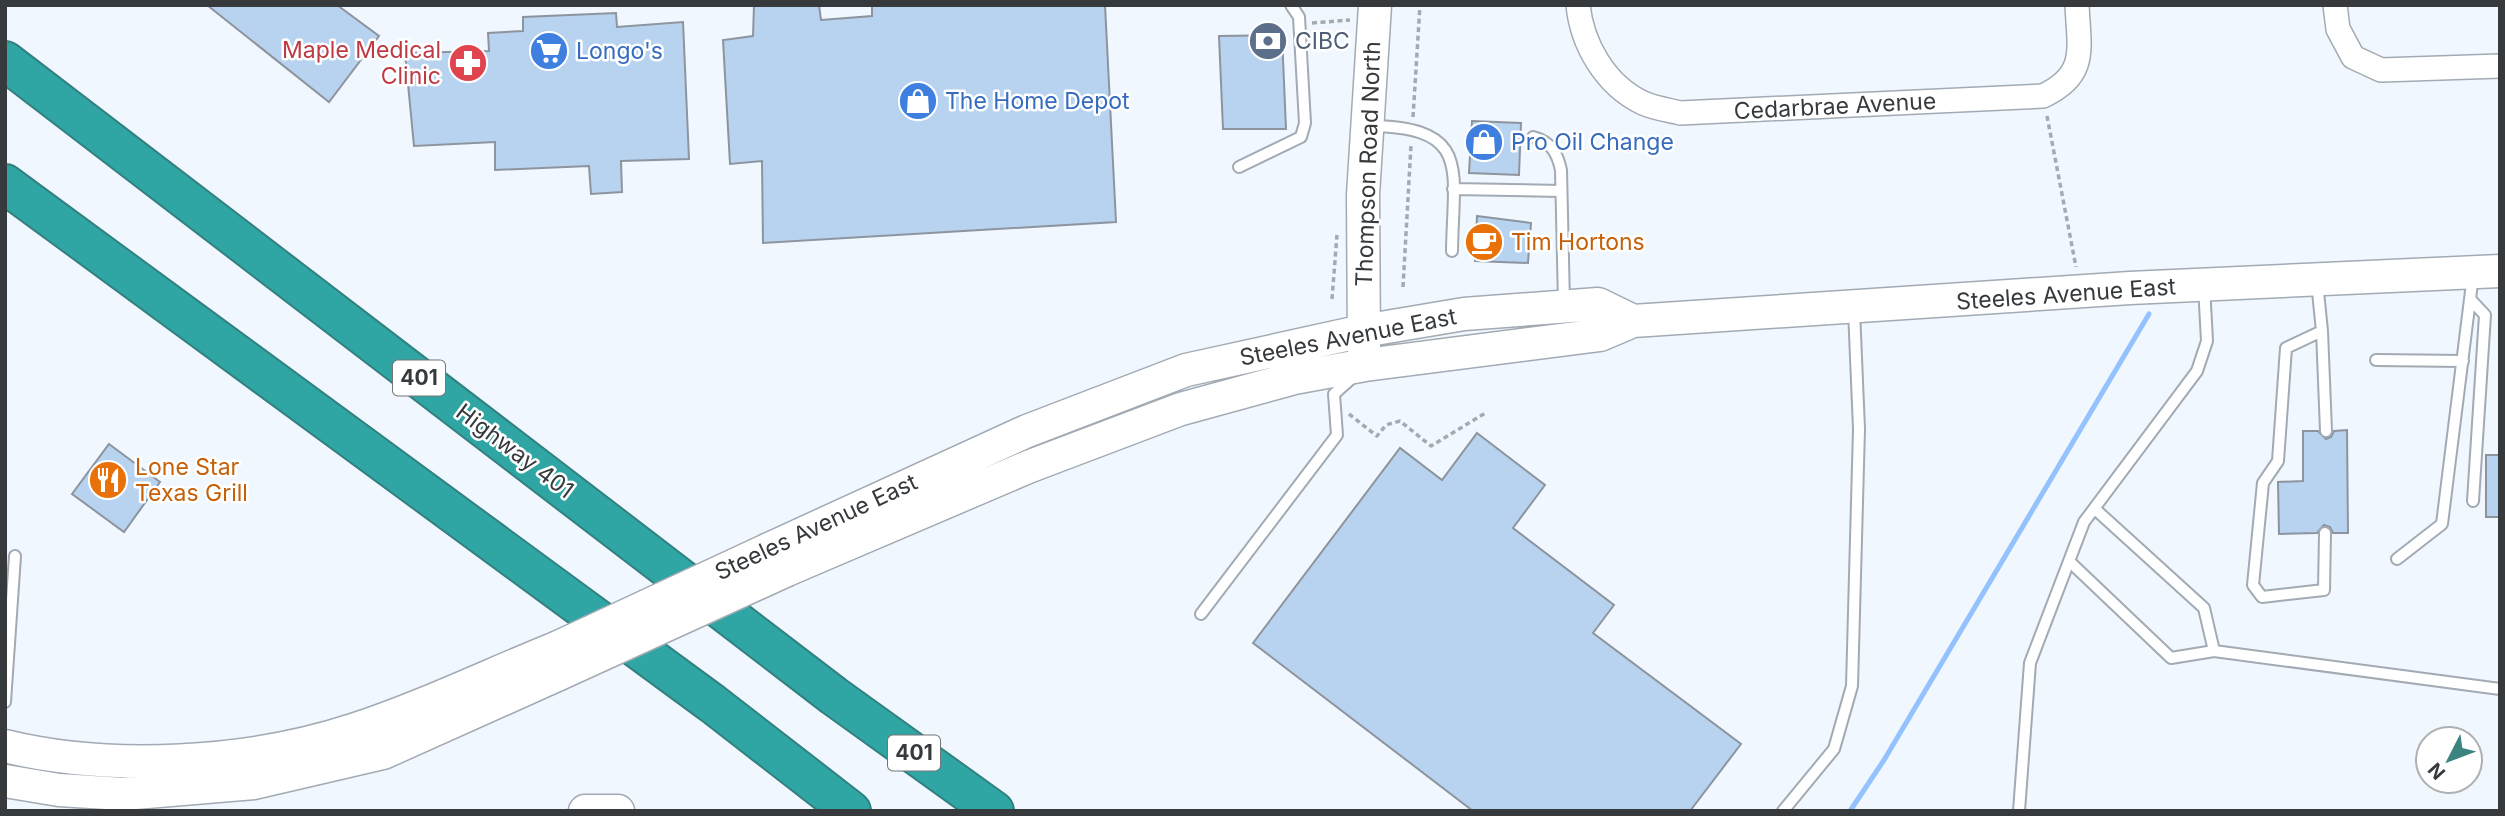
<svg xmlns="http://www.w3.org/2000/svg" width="2505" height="816" viewBox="0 0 2505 816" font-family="Inter,sans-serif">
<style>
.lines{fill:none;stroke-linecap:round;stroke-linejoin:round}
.stream{stroke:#93c2fe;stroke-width:5}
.building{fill:#b8d3f0;stroke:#8d949d;stroke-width:2}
.lane-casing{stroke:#a2aab3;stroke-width:14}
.street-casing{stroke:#a2aab3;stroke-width:26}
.secondary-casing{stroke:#a2aab3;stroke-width:35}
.highway-casing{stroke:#328080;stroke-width:42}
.path{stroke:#a4aab0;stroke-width:3.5;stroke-dasharray:5 3.5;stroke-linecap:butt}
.lane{stroke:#fff;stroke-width:10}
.street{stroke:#fff;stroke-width:23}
.secondary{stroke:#fff;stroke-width:32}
.highway{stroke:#30a6a4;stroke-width:38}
.secondary-bridge-casing{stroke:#a2aab3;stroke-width:35;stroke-linecap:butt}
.secondary-bridge{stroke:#fff;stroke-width:32}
.labels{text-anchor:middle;stroke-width:5;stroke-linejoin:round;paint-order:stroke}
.shield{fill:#fff;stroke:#727577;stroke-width:2}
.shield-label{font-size:21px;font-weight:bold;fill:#363a3d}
.service-label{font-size:23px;fill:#4e5e75;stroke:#fff;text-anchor:start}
.health-label{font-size:23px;fill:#be3a42;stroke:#fff;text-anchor:end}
.shop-label{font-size:23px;fill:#366cbe;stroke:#fff;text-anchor:start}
.street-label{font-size:23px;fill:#363a3d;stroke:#fff}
.food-label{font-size:23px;fill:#c56008;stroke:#fff;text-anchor:start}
</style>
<rect width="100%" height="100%" fill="#f0f7fe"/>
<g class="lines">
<path class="stream" d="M 1850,811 L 1884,760 L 2149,314"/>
</g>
<path class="building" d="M 207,5 L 337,5 L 379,36 L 329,102 Z
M 754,5 L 819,5 L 821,20 L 872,16 L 872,5 L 1105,5 L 1116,222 L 763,243 L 762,161 L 730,164 L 723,40 L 753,36 Z
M 616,13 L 617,27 L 683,22 L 689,159 L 621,161 L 622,192 L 591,194 L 589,166 L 495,170 L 495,142 L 414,146 L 405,53 L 489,51 L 488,33 L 523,31 L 523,17 Z
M 1282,35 L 1286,129 L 1223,129 L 1219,36 Z
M 1472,121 L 1521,123 L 1519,175 L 1469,173 Z
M 1477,216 L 1531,223 L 1528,263 L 1475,261 Z
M 2347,430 L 2348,533 L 2333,533 L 2330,527 L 2324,525 L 2317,533 L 2279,534 L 2278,482 L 2303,481 L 2303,431 L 2318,431 L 2326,439 L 2331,437 L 2334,431 Z
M 1477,433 L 1545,485 L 1513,528 L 1614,605 L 1593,633 L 1741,744 L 1690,811 L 1473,811 L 1253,643 L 1400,448 L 1442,480 Z
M 109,444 L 160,482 L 124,532 L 72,494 Z
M 2486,455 L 2500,455 L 2500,517 L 2486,517 Z"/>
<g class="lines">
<g class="lane-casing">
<path id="lane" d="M 1370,126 C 1472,127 1453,170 1452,251
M 1533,137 C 1551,142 1557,152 1561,170 L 1564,304
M 1239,167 L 1301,137 L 1305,123 L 1299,17 L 1291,5
M 1453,189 L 1561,191
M 2317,282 L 2322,331 L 2326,431
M 2470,299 L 2485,315 L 2473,501
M 2322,331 L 2286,348 L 2278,461 L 2263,483 L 2253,585 L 2262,597 L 2324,590 L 2325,533
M 2376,360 L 2463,361
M 2095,509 L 2204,608 L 2214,651
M 2397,559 L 2442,524 L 2473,275
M 2069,561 L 2171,658 L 2214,651 L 2500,689
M 1201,614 L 1337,435 L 1334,394 L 1353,377
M 5,702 L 15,556
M 1783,811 L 1834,749 L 1852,686 L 1859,429 L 1854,310
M 2019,811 L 2030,663 L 2084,522 L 2197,371 L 2207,341 L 2204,286"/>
</g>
<g class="street-casing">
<path id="street" d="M 1578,5 C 1582,44 1605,85 1643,103 C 1654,108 1668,110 1680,113 L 2043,96 C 2088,75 2079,49 2077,5
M 2335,5 L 2338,29 L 2353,57 L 2381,70 L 2500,66"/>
</g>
<g class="secondary-casing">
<path id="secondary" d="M 1364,350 L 1363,195 L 1375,5
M 769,549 L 1027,431 L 1186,370 L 1363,331 L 1464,314 L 1598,304 L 1633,321
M 787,570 L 1028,467 L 1181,409 L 1294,378 L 1365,365 L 1600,335 L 1633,321 L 2130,288 L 2500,271
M 5,746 C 111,772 249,764 353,730 C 421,708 489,675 556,648
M 5,781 L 59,790 L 123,794 L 254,783 L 383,753 L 557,675
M 585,811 L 618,811"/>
</g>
<g class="highway-casing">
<path id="highway" d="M 5,61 L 834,696 L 994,811
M 5,184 L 713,704 L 851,811"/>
</g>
<path class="path" d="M 1312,23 L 1350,20
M 2047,116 L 2076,267
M 1413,117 L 1420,5
M 1403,287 L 1411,145
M 1332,299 L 1337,235
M 1349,414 L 1377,436 L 1386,425 L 1400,421 L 1431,446 L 1487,412"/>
<use href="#lane" class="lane"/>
<use href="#street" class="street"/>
<use href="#secondary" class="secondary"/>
<use href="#highway" class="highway"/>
<g class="secondary-bridge-casing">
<path id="secondary-bridge" d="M 556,648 L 769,549
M 557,675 L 787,570"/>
</g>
<use href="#secondary-bridge" class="secondary-bridge"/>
</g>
<defs>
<g id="bank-disc" transform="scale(2.0125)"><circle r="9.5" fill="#5c6f8a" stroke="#fff"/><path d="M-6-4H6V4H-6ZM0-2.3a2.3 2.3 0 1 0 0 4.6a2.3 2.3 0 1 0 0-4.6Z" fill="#fff"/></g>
<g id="supermarket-disc" transform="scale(2.0125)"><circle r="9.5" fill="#3f7fe0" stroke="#fff"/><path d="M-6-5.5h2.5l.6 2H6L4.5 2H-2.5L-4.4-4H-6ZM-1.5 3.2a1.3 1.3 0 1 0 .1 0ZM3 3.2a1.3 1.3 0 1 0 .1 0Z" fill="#fff"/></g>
<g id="pharmacy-disc" transform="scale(2.0125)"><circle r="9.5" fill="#e0444e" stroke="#fff"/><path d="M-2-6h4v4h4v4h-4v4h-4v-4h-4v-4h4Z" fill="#fff"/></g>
<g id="shop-disc" transform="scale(2.0125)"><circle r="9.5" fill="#3f7fe0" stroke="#fff"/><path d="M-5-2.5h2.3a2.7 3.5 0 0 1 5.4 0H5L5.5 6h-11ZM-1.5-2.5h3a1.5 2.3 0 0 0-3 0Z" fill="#fff"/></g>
<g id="cafe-disc" transform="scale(2.0125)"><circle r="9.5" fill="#e8710a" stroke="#fff"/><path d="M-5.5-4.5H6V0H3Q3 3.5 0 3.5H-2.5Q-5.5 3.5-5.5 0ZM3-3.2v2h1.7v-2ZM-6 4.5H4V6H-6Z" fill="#fff"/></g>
<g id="restaurant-disc" transform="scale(2.0125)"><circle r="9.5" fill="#e8710a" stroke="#fff"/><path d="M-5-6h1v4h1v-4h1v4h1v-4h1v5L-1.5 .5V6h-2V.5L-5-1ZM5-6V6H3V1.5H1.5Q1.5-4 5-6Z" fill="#fff"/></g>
</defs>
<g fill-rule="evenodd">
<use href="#bank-disc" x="1268" y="41"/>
<use href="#supermarket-disc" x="549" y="51"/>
<use href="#pharmacy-disc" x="468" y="63"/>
<use href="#shop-disc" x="918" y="101"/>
<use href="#shop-disc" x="1484" y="142"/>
<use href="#cafe-disc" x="1484" y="242"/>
<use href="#restaurant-disc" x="108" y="480"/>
</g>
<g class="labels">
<g class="shield">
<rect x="393" y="360.5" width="52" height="35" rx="5"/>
<rect x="888" y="735.5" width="52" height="35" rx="5"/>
</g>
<g class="shield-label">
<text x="419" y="385">401</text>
<text x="914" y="760">401</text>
</g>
<g class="service-label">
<text x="1295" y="49">CIBC</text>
</g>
<g class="health-label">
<text x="441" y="58">Maple Medical<tspan x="441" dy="26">Clinic</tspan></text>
</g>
<g class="shop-label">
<text x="576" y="59">Longo's</text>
<text x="945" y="109">The Home Depot</text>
<text x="1511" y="150">Pro Oil Change</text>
</g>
<g class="street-label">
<text transform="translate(1835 106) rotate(-3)" y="8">Cedarbrae Avenue</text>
<text transform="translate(1368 164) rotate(-88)" y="8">Thompson Road North</text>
<text transform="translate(2066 294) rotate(-4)" y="8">Steeles Avenue East</text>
<text transform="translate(1348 337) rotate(-11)" y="8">Steeles Avenue East</text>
<text transform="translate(515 451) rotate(37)" y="8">Highway 401</text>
<text transform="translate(816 527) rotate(-25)" y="8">Steeles Avenue East</text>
</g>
<g class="food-label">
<text x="1511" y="250">Tim Hortons</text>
<text x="135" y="475">Lone Star<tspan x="135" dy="26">Texas Grill</tspan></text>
</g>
</g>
<rect width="2505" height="816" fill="none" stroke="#363a3d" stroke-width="14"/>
<g transform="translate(2449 760) rotate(228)"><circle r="33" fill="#ffffff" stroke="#afb0b1" stroke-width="2"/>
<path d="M0-5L12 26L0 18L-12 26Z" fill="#3c8480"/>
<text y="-10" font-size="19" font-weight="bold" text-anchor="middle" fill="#363a3d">N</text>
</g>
</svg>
